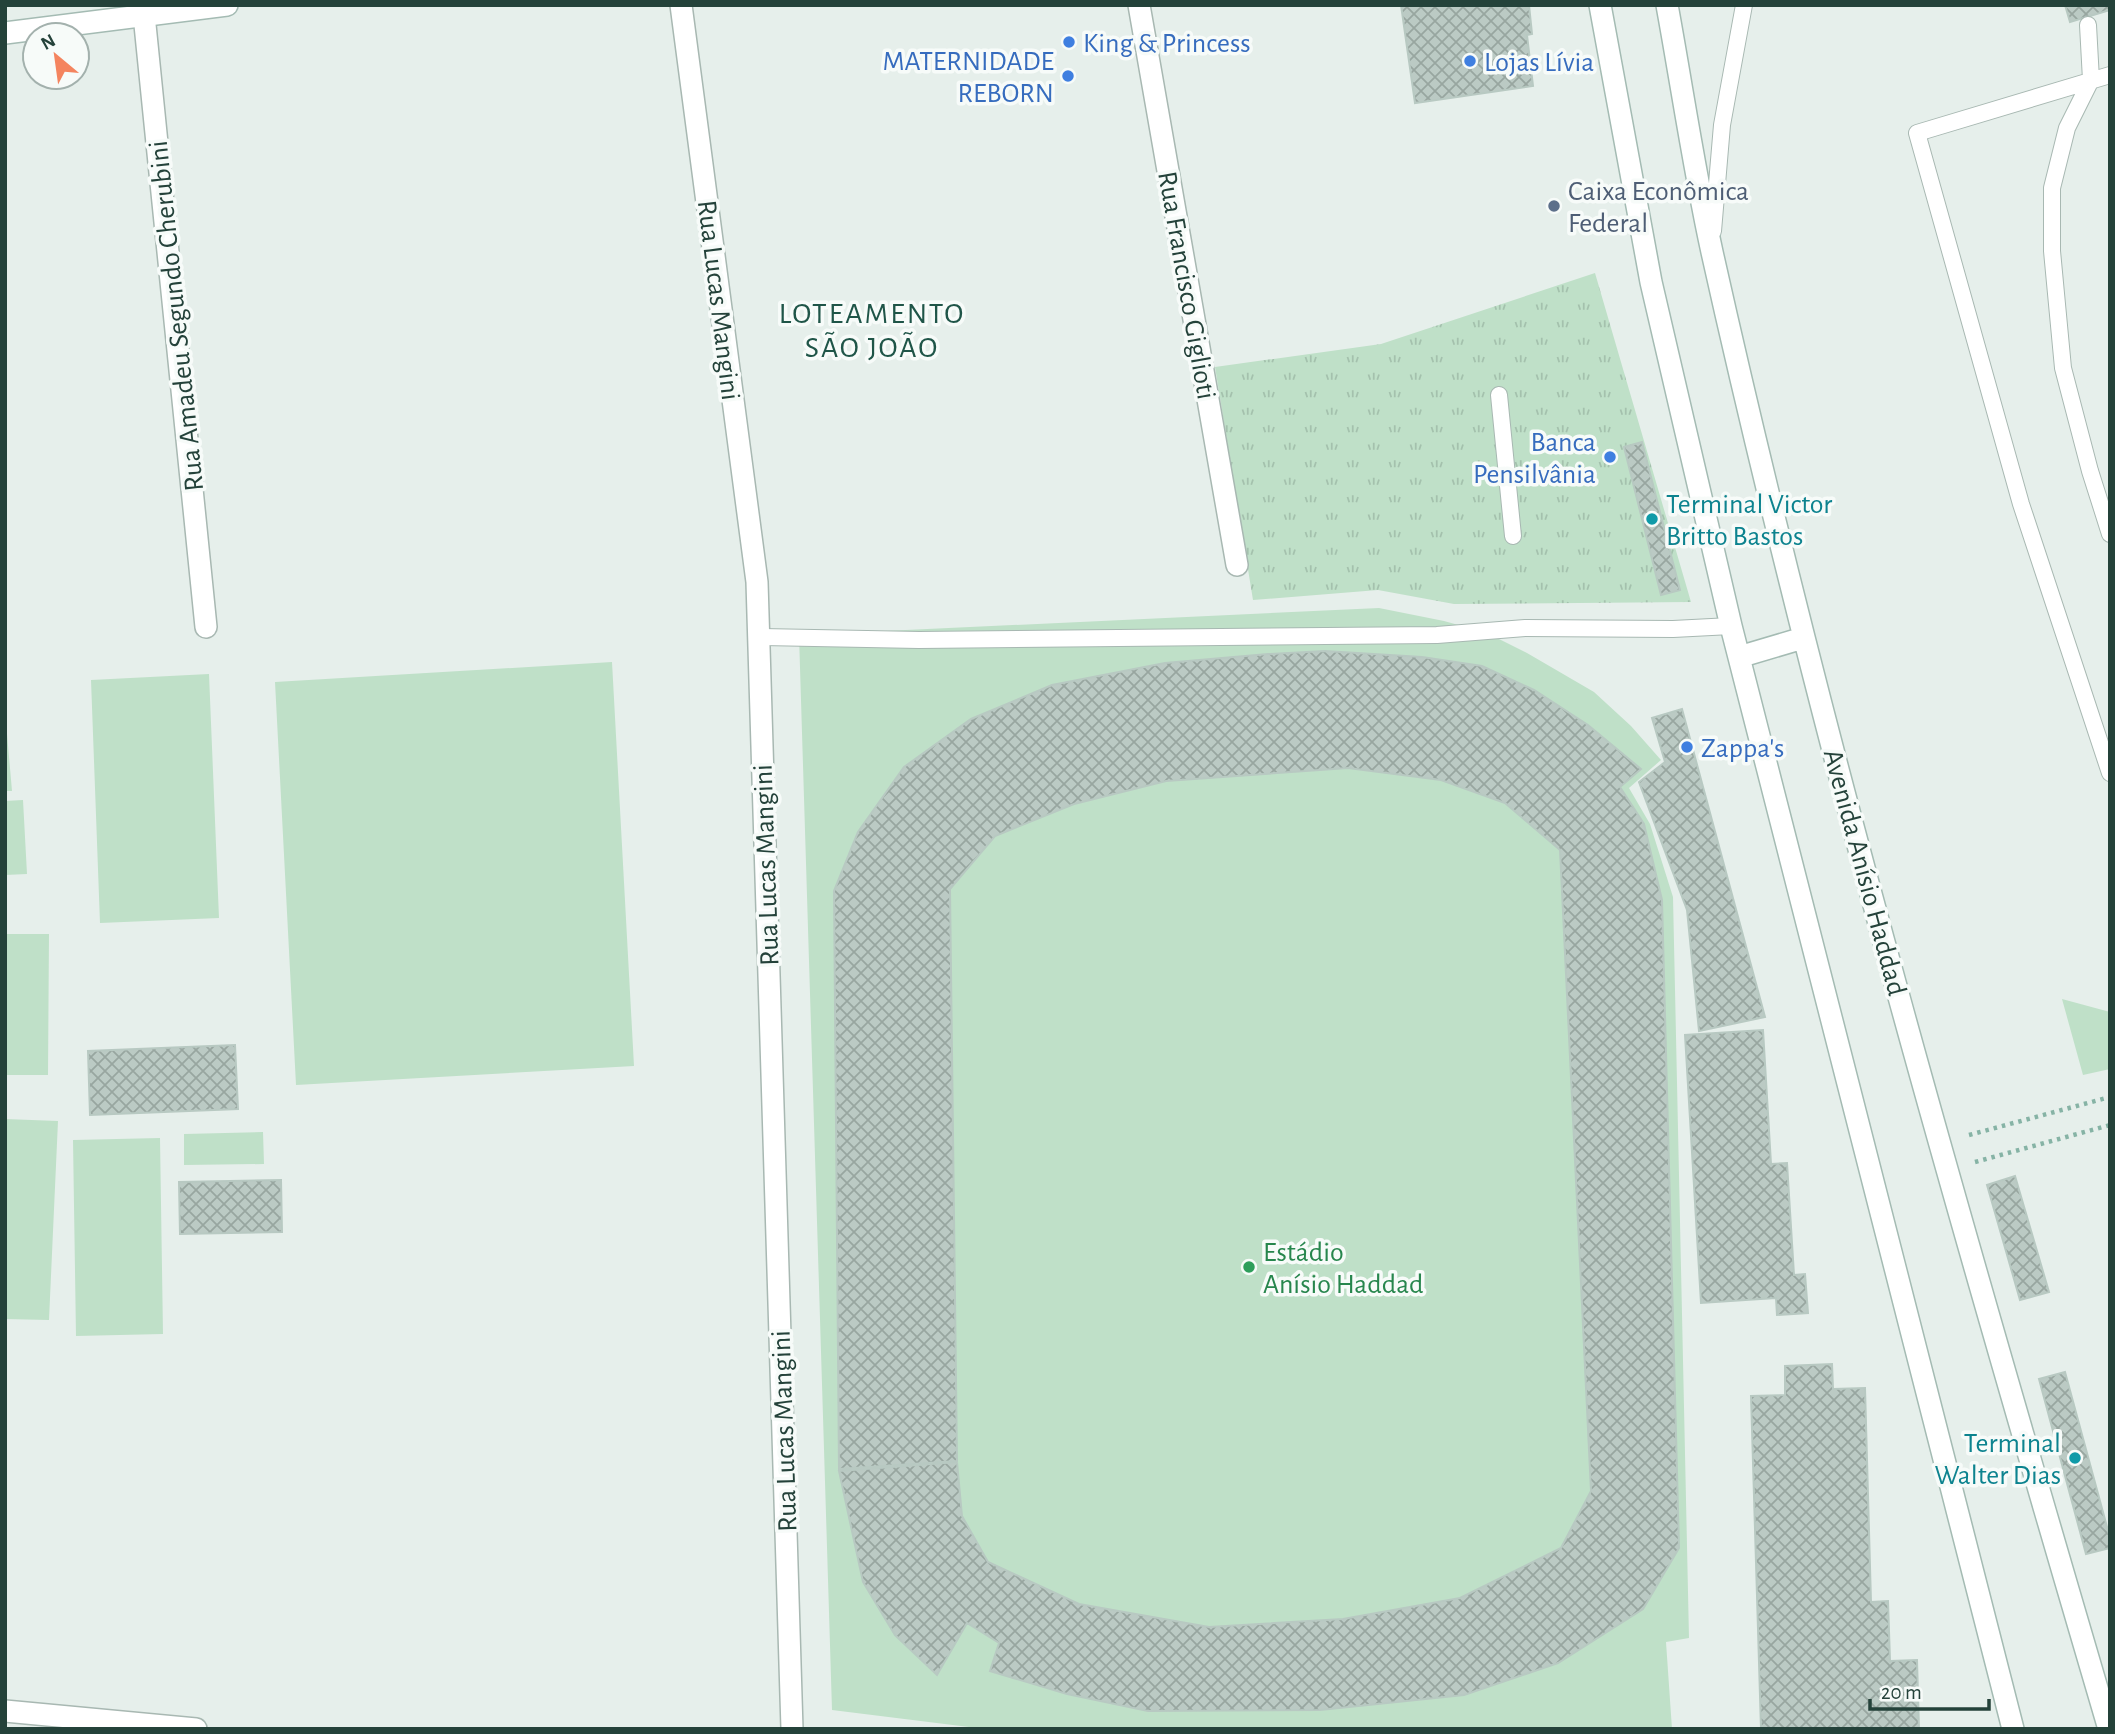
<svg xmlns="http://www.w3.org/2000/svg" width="2115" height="1734" viewBox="0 0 2115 1734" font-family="'Alegreya Sans',sans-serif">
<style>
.grass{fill:#bfe0c8}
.park{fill:url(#park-tufts)}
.building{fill:url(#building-cross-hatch);stroke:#b8c9c2;stroke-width:2}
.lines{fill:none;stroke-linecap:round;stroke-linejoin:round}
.service-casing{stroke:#a8b8b2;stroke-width:18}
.minor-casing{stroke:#a8b8b2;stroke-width:24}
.tertiary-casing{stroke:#a8b8b2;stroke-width:24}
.secondary-casing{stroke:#a4bbb3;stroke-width:24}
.path{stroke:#86b3a5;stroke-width:4.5;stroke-dasharray:3.5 5;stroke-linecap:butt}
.service{stroke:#fff;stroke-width:16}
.minor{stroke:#fff;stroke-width:21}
.tertiary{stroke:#fff;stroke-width:21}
.secondary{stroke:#fff;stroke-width:21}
.shop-dot{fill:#3f7fe0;stroke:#f7fbf9;stroke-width:2.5}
.service-dot{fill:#5c6f8a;stroke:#f7fbf9;stroke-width:2.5}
.culture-dot{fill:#0f9aa8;stroke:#f7fbf9;stroke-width:2.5}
.leisure-dot{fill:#2e9e5b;stroke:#f7fbf9;stroke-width:2.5}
.labels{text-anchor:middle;stroke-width:7;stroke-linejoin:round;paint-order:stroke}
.shop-label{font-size:28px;fill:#366cbe;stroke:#f7fbf9;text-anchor:start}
.service-label{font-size:28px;fill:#4e5e75;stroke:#f7fbf9;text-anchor:start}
.street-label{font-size:28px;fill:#24423a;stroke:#f7fbf9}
.culture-label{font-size:28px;fill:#0d838f;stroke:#f7fbf9;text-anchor:start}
.leisure-label{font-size:28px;fill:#27864d;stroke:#f7fbf9;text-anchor:start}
.neighbourhood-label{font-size:30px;letter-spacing:2px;fill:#1f5548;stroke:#f7fbf9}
</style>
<defs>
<pattern id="park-tufts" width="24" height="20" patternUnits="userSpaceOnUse" patternTransform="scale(1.75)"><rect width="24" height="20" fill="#bfe0c8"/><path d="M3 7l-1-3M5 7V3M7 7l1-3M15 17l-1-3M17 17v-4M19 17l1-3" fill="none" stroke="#a4c1ad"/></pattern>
<pattern id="building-cross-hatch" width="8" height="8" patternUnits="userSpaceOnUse" patternTransform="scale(1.75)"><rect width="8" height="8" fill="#bbcac4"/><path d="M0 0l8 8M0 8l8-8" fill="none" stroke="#98a6a0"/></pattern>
</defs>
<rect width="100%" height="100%" fill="#e6efeb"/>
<path class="grass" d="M 1379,608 L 1444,621 L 1487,633 L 1527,653 L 1594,692 L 1631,726 L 1661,760 L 1629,788 L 1650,824 L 1673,897 L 1689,1638 L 1666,1642 L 1672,1729 L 985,1729 L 832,1710 L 799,635 Z
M 612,662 L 634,1066 L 296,1085 L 275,682 Z
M 209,674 L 219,918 L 100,923 L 91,680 Z
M 5,711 L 12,791 L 5,791 Z
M 23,800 L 27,874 L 5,875 L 5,801 Z
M 5,934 L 49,934 L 48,1075 L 5,1075 Z
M 2062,999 L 2110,1012 L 2110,1069 L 2083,1075 Z
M 5,1119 L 58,1121 L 49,1320 L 5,1319 Z
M 263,1132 L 264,1164 L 184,1165 L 184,1134 Z
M 160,1138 L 163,1334 L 76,1336 L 73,1140 Z"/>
<path class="park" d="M 1595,273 L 1691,602 L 1454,604 L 1378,590 L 1253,600 L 1215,367 L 1381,344 Z"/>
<path class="building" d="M 1401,5 L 1529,5 L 1532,34 L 1527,35 L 1533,86 L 1415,103 Z
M 2065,5 L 2110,5 L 2110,10 L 2070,22 Z
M 1642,442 L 1680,590 L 1661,595 L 1624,447 Z
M 1325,651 L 1422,657 L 1482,666 L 1534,690 L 1588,725 L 1641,769 L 1620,787 L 1644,824 L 1662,900 L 1679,1548 L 1643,1609 L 1558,1663 L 1464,1695 L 1320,1710 L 1148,1711 L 1067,1694 L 990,1671 L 999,1643 L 967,1623 L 937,1675 L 895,1635 L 863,1582 L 839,1471 L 957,1462 L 962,1516 L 988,1562 L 1079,1604 L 1209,1627 L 1343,1619 L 1460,1598 L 1561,1548 L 1591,1491 L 1560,850 L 1505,803 L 1441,780 L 1348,768 L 1166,781 L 1074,804 L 995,836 L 950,889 L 957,1461 L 839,1469 L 834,891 L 858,832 L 904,767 L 971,719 L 1052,685 L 1165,663 L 1268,654 Z
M 1682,709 L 1765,1017 L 1699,1031 L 1687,910 L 1639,782 L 1665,762 L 1652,718 Z
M 1763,1030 L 1771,1164 L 1787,1163 L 1794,1275 L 1805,1274 L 1808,1313 L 1777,1315 L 1776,1298 L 1701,1303 L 1685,1035 Z
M 235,1045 L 238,1109 L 90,1115 L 88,1051 Z
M 2015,1176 L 2049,1292 L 2020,1300 L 1987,1185 Z
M 281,1180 L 282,1232 L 180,1234 L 179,1182 Z
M 1832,1364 L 1833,1389 L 1865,1388 L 1871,1602 L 1888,1601 L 1890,1661 L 1917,1660 L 1919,1729 L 1761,1729 L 1751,1396 L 1785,1395 L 1785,1366 Z
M 2065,1372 L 2110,1538 L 2110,1548 L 2086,1554 L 2039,1379 Z"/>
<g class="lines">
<g class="service-casing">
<path id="service" d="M 2088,25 L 2091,80 L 2067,128 L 2052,188 L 2052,251 L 2063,368 L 2090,471 L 2110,534
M 2110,75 L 1917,133 L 2021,504 L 2110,773
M 1713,231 L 1722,125 L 1744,5
M 1499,395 L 1513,536
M 758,637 L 919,640 L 1437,635 L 1525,628 L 1673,629 L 1731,626"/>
</g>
<g class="minor-casing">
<path id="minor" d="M 143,5 L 206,627
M 681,5 L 757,582 L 792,1729
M 1139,5 L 1237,565"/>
</g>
<g class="tertiary-casing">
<path id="tertiary" d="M 5,1711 L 196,1729"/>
</g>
<g class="secondary-casing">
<path id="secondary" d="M 1600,5 L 1651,282 L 1731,626 L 2013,1729
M 1667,5 C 1682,87 1694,170 1712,252 C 1823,750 1965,1240 2109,1729
M 5,33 L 227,5
M 1739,657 L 1803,638"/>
</g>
<path class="path" d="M 1969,1135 L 2110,1097
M 1975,1162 L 2110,1125"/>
<use href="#service" class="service"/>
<use href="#minor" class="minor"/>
<use href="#tertiary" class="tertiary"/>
<use href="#secondary" class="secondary"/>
</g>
<g class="shop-dot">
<circle cx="1069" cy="42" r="7"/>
<circle cx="1470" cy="61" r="7"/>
<circle cx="1068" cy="76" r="7"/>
<circle cx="1610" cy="457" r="7"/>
<circle cx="1687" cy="747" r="7"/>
</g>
<circle class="service-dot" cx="1554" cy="206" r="7"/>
<g class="culture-dot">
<circle cx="1652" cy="519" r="7"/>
<circle cx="2075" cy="1458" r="7"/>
</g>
<circle class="leisure-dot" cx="1249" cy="1267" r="7"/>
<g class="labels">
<g class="shop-label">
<text x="1083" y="52">King &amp; Princess</text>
<text x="1054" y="70" text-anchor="end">MATERNIDADE<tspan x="1054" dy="32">REBORN</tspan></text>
<text x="1484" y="71">Lojas Lívia</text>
<text x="1596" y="451" text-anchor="end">Banca<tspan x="1596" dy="32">Pensilvânia</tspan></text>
<text x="1701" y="757">Zappa's</text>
</g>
<g class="service-label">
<text x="1568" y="200">Caixa Econômica<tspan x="1568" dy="32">Federal</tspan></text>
</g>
<g class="street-label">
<text transform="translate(1188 285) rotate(80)" y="10">Rua Francisco Giglioti</text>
<text transform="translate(720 300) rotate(83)" y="10">Rua Lucas Mangini</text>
<text transform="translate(175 316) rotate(-96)" y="10">Rua Amadeu Segundo Cherubini</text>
<text transform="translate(765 865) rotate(-92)" y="10">Rua Lucas Mangini</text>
<text transform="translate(1866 872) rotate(75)" y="10">Avenida Anísio Haddad</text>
<text transform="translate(783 1431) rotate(-92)" y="10">Rua Lucas Mangini</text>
</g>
<g class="culture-label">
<text x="1666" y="513">Terminal Victor<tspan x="1666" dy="32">Britto Bastos</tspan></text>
<text x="2061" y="1452" text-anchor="end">Terminal<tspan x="2061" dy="32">Walter Dias</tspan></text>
</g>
<g class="leisure-label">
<text x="1263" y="1261">Estádio<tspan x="1263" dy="32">Anísio Haddad</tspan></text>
</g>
<g class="neighbourhood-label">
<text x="872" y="323">LOTEAMENTO<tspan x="872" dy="34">SÃO JOÃO</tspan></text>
</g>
</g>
<rect width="2115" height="1734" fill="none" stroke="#24423a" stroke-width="14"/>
<g transform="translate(56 56) rotate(331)"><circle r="33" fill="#f7fbf9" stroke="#a3b1ad" stroke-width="2"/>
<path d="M0-5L12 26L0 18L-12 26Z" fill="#f4845f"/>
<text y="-10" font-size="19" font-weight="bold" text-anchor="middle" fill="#24423a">N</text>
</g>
<path d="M1870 1699v10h119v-10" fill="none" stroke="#24423a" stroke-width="3.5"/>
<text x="1881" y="1699" font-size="21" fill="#24423a" stroke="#f7fbf9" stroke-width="5" paint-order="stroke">20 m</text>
</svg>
